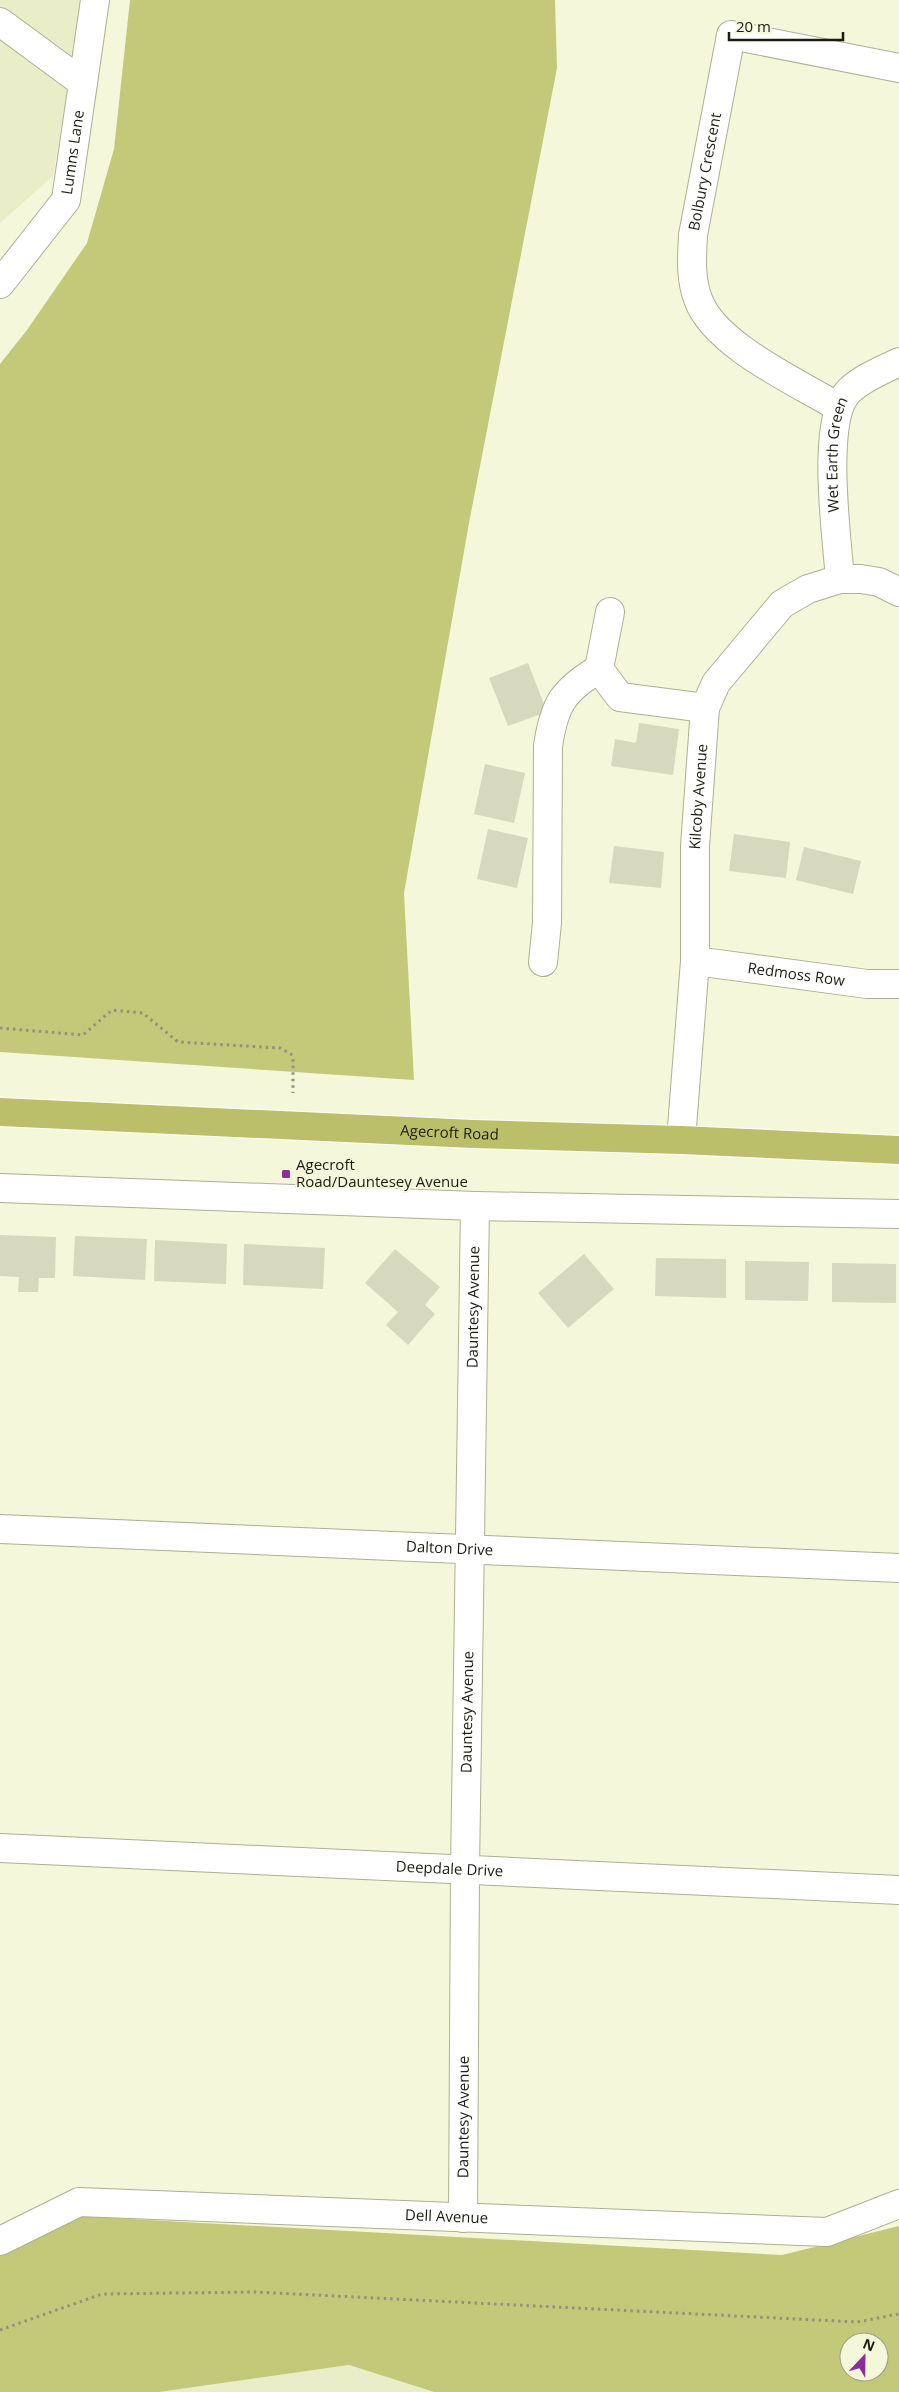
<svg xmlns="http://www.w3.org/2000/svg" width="899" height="2392" viewBox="0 0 899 2392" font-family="'Open Sans',sans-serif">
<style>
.built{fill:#e9eec9}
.green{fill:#c3c979;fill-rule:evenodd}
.building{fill:#d6d9bd}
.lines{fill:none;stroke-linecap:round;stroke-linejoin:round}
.minor-casing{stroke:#adb095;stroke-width:30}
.major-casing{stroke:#fff;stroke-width:30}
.path{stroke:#90927e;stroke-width:3;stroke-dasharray:2.5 4;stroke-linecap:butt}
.minor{stroke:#fff;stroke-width:28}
.major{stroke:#bbbf69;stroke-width:28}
.poi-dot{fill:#8c2f99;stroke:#f4f7da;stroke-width:2}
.labels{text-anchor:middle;stroke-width:4.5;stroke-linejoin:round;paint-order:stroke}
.street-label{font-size:15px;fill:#1b1c12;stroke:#f4f7da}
.poi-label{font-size:15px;fill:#1b1c12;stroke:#f4f7da;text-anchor:start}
</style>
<rect width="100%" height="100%" fill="#f4f7da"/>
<path class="built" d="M 0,0 L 84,0 L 53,176 L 0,223 Z
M 349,2365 L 434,2392 L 159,2392 Z"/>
<path class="green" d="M 130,0 L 555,0 L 557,68 L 469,523 L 404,893 L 414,1080 L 0,1052 L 0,364 L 27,330 L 87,243 L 114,149 Z
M 76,2216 L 782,2255 L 899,2226 L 899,2392 L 434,2392 L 349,2365 L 159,2392 L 0,2392 L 0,2256 ZM 849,2342 L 879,2342 L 879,2372 L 849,2372 Z"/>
<path class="building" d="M 528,663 L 547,712 L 508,726 L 489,678 Z
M 639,723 L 679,729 L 673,775 L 611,766 L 615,739 L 636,743 Z
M 485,764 L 525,773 L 514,823 L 474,814 Z
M 488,829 L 528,838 L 517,888 L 477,879 Z
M 734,834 L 790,842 L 786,878 L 729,871 Z
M 614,846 L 664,852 L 661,888 L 609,883 Z
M 804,847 L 861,861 L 853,894 L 796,880 Z
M 0,1235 L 56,1237 L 55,1278 L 39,1278 L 38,1292 L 18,1292 L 19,1277 L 0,1276 Z
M 75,1236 L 147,1239 L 145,1280 L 73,1276 Z
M 155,1240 L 227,1244 L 226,1284 L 154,1281 Z
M 244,1244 L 325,1248 L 323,1289 L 243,1285 Z
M 395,1249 L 440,1287 L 425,1305 L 435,1314 L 408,1345 L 386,1325 L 398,1312 L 365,1283 Z
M 584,1254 L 614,1289 L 568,1328 L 538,1293 Z
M 656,1258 L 726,1259 L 726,1298 L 655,1296 Z
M 745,1261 L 809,1262 L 808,1301 L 745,1300 Z
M 832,1263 L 896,1264 L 896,1303 L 832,1302 Z"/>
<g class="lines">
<g class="minor-casing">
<g id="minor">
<path d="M 0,22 L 83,83"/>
<path id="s1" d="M 0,284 L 66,200 L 95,0"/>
<path id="s2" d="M 838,407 C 797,382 714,345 698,299 C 690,278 692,256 693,235 L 731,35 L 899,68"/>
<path id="s3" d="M 840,579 C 837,538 820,419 849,391 C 862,378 883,370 899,362"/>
<path d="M 610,612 L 599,669 L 620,697 L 705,708"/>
<path id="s4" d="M 695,961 L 867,984 L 899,984"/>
<path d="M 543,962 L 547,923 L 548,746 C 554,705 563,690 599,669"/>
<path id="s5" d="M 681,1140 L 695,961 L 695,846 L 705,708 L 716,683 L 782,604 L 808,589 L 840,579 L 861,579 L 879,582 L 899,592"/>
<path d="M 0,1188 L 475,1206 L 899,1214"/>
<path id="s6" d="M 0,1529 L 899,1568"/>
<path id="s7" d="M 0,1848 L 899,1890"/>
<path id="s8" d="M 463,2218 L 465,1870 L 475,1206"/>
<path id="s9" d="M 0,2241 L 79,2202 L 827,2232 L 899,2204"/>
</g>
</g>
<g class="major-casing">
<g id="major">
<path id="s10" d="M 0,1112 L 473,1134 L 681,1140 L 899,1150"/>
</g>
</g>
<path class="path" d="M 0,1028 L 83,1035 L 112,1010 L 143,1013 L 178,1042 L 280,1048 L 291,1054 L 293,1060 L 293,1093
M 0,2330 L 102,2294 L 255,2292 L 857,2322 L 899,2314"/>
<use href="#minor" class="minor"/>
<use href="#major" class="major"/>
</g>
<rect class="poi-dot" x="281" y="1169" width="10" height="10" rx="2.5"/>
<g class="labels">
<g class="street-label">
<text dy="5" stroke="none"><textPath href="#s1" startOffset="155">Lumns Lane</textPath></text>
<text dy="5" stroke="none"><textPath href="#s2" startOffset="309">Bolbury Crescent</textPath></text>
<text dy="5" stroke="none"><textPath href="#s3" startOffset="125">Wet Earth Green</textPath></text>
<text dy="5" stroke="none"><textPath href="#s5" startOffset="344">Kilcoby Avenue</textPath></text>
<text dy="5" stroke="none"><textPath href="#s4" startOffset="102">Redmoss Row</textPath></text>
<text dy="5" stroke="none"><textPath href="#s10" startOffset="450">Agecroft Road</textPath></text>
<text dy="5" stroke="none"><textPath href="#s8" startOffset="911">Dauntesy Avenue</textPath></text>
<text dy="5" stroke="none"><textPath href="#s6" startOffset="450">Dalton Drive</textPath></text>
<text dy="5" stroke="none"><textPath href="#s8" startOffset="506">Dauntesy Avenue</textPath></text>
<text dy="5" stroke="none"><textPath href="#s7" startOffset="450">Deepdale Drive</textPath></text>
<text dy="5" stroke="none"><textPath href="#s8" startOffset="101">Dauntesy Avenue</textPath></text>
<text dy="5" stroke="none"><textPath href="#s9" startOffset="456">Dell Avenue</textPath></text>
</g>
<g class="poi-label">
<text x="296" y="1170">Agecroft<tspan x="296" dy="17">Road/Dauntesey Avenue</tspan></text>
</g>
</g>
<g transform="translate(864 2357) rotate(22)"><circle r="24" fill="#f4f7da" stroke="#9d9f8a"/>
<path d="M0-4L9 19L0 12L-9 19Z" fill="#8c2f99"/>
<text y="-8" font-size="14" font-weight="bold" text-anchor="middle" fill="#1b1c12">N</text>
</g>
<path d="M729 32v8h114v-8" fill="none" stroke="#1b1c12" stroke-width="2.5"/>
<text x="736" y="32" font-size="15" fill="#1b1c12" stroke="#f4f7da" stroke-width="4" paint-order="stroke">20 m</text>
</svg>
